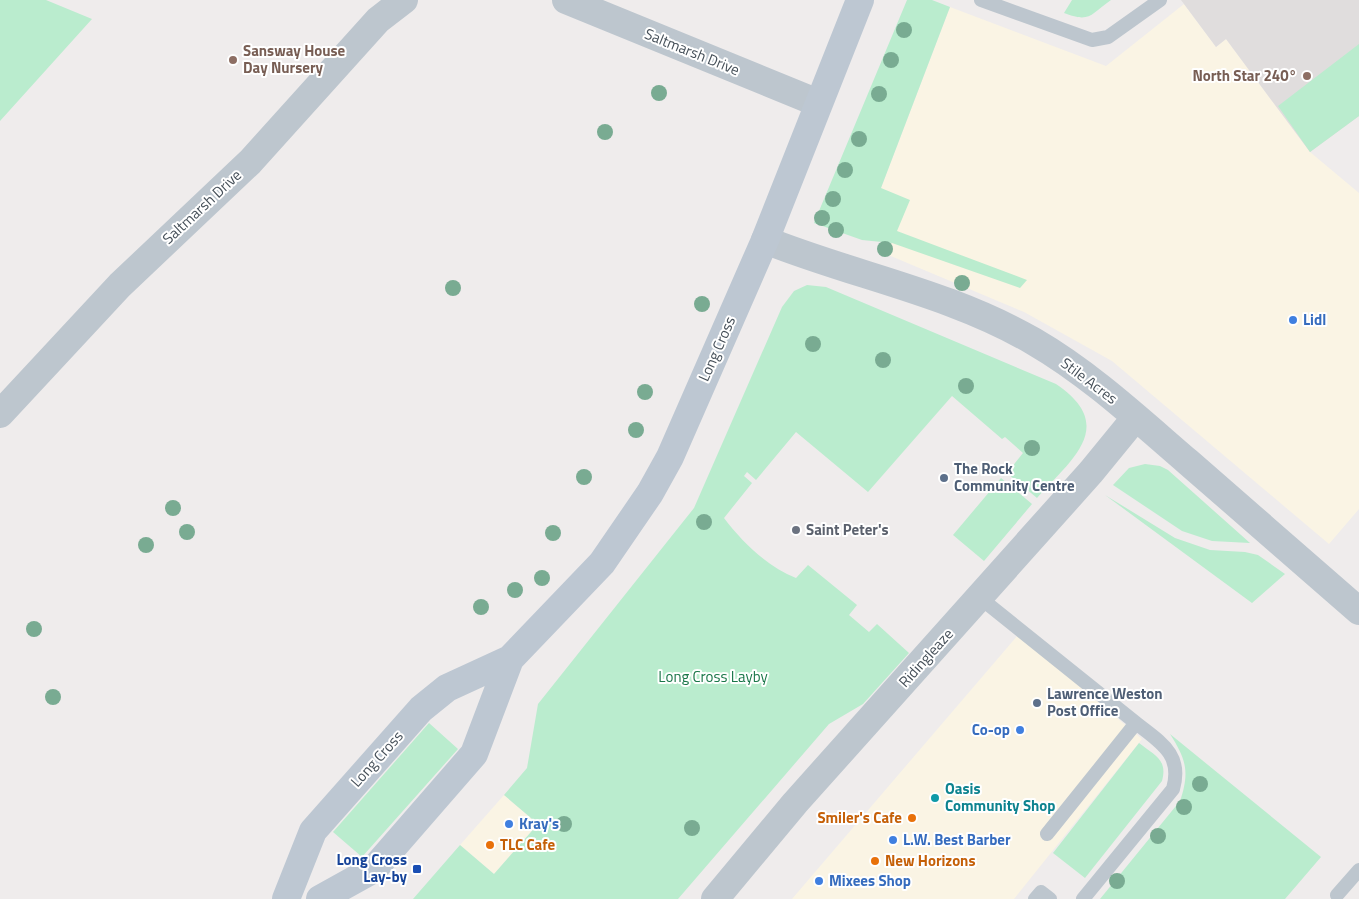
<svg xmlns="http://www.w3.org/2000/svg" width="1359" height="899" viewBox="0 0 1359 899" font-family="'Titillium Web',sans-serif">
<style>
.commercial{fill:#faf4e4}
.education{fill:#e0dddd}
.green{fill:#baecce}
.lines{fill:none;stroke-linecap:round;stroke-linejoin:round}
.lane{stroke:#bdc6ce;stroke-width:14}
.street{stroke:#bdc6ce;stroke-width:28}
.secondary{stroke:#bdc7d2;stroke-width:28}
.tree{fill:#79ab92}
.education-dot{fill:#8d6e63;stroke:#fff;stroke-width:2}
.shop-dot{fill:#3f7fe0;stroke:#fff;stroke-width:2}
.service-dot{fill:#5c6f8a;stroke:#fff;stroke-width:2}
.worship-dot{fill:#6b7280;stroke:#fff;stroke-width:2}
.culture-dot{fill:#0f9aa8;stroke:#fff;stroke-width:2}
.food-dot{fill:#e8710a;stroke:#fff;stroke-width:2}
.transit-dot{fill:#1a4fb4;stroke:#fff;stroke-width:2}
.labels{text-anchor:middle;stroke-width:4;stroke-linejoin:round;paint-order:stroke}
.education-label{font-size:15px;font-weight:bold;fill:#785e54;stroke:#fff;text-anchor:start}
.street-label{font-size:15px;fill:#454f58;stroke:#fff}
.shop-label{font-size:15px;font-weight:bold;fill:#366cbe;stroke:#fff;text-anchor:start}
.service-label{font-size:15px;font-weight:bold;fill:#4e5e75;stroke:#fff;text-anchor:start}
.worship-label{font-size:15px;font-weight:bold;fill:#5b616d;stroke:#fff;text-anchor:start}
.park-label{font-size:15px;fill:#197648;stroke:#fff}
.culture-label{font-size:15px;font-weight:bold;fill:#0d838f;stroke:#fff;text-anchor:start}
.food-label{font-size:15px;font-weight:bold;fill:#c56008;stroke:#fff;text-anchor:start}
.transit-label{font-size:15px;font-weight:bold;fill:#164399;stroke:#fff;text-anchor:end}
</style>
<rect width="100%" height="100%" fill="#efecec"/>
<path class="commercial" d="M 1184,4 L 1216,47 L 1226,39 L 1310,152 L 1359,193 L 1359,509 L 1329,544 L 1112,361 L 1024,312 L 886,254 L 897,231 L 881,188 L 950,7 L 1106,66 Z
M 1018,635 L 1142,739 L 1014,899 L 792,899 Z
M 504,795 L 538,824 L 494,874 L 460,845 Z"/>
<path class="education" d="M 1181,0 L 1359,0 L 1359,116 L 1310,152 L 1226,39 L 1216,47 Z"/>
<path class="green" d="M 0,0 L 46,0 L 92,19 L 0,121 Z
M 907,0 L 932,0 L 950,7 L 881,188 L 910,200 L 897,231 L 1027,280 L 1020,288 L 892,243 L 862,240 L 814,223 Z
M 1072,0 L 1111,0 C 1090,15 1090,23 1064,13 Z
M 1359,44 L 1359,116 L 1310,152 L 1278,106 Z
M 807,285 L 826,287 L 1056,384 C 1118,426 1072,459 1037,498 L 1007,473 L 1023,453 L 1005,437 L 1002,439 L 952,396 L 868,492 L 796,432 L 756,480 L 747,472 L 744,476 L 752,483 L 724,518 C 743,543 767,566 796,578 L 808,565 L 857,605 L 849,615 L 869,632 L 877,624 L 909,653 L 863,704 L 829,724 L 678,899 L 413,899 L 460,845 L 494,874 L 538,824 L 504,795 L 527,768 L 538,704 L 694,508 L 782,307 L 794,291 Z
M 1145,464 L 1160,466 L 1168,470 L 1250,543 L 1212,541 L 1182,531 L 1113,485 L 1129,468 Z
M 1001,478 L 1032,504 L 984,561 L 953,535 Z
M 1105,495 L 1175,538 L 1210,550 L 1245,552 L 1258,555 L 1285,574 L 1252,603 Z
M 429,723 L 458,749 L 362,857 L 333,832 Z
M 1170,734 L 1321,857 L 1285,899 L 1100,899 L 1180,801 C 1190,772 1186,759 1170,734 Z
M 1139,743 C 1154,755 1168,759 1162,781 L 1085,878 L 1053,853 Z"/>
<g class="lines">
<path class="lane" d="M 981,0 L 1092,40 L 1108,37 L 1160,0
M 979,597 L 1136,723 L 1047,834
M 1337,895 L 1359,870
M 1035,899 L 1041,892 L 1050,899
M 1083,899 L 1173,789 C 1183,754 1160,742 1136,723"/>
<path class="street" d="M 566,0 L 818,103
M 765,240 C 855,276 948,292 1033,341 C 1090,374 1139,420 1188,462 C 1245,512 1302,562 1359,611
M 0,414 L 120,285 L 250,162 L 378,20 L 404,0
M 715,899 L 795,803 L 1091,472 L 1136,417"/>
<path class="secondary" d="M 286,899 L 313,831 L 421,709 L 447,688 L 510,659 L 602,563 L 650,493 L 670,457 L 765,240 L 860,0
M 320,899 L 374,869 L 474,754 L 510,659"/>
</g>
<g class="tree">
<circle cx="904" cy="30" r="8"/>
<circle cx="891" cy="60" r="8"/>
<circle cx="659" cy="93" r="8"/>
<circle cx="879" cy="94" r="8"/>
<circle cx="605" cy="132" r="8"/>
<circle cx="859" cy="139" r="8"/>
<circle cx="845" cy="170" r="8"/>
<circle cx="833" cy="199" r="8"/>
<circle cx="822" cy="218" r="8"/>
<circle cx="836" cy="230" r="8"/>
<circle cx="885" cy="249" r="8"/>
<circle cx="962" cy="283" r="8"/>
<circle cx="453" cy="288" r="8"/>
<circle cx="702" cy="304" r="8"/>
<circle cx="813" cy="344" r="8"/>
<circle cx="883" cy="360" r="8"/>
<circle cx="966" cy="386" r="8"/>
<circle cx="645" cy="392" r="8"/>
<circle cx="636" cy="430" r="8"/>
<circle cx="1032" cy="448" r="8"/>
<circle cx="584" cy="477" r="8"/>
<circle cx="173" cy="508" r="8"/>
<circle cx="704" cy="522" r="8"/>
<circle cx="187" cy="532" r="8"/>
<circle cx="553" cy="533" r="8"/>
<circle cx="146" cy="545" r="8"/>
<circle cx="542" cy="578" r="8"/>
<circle cx="515" cy="590" r="8"/>
<circle cx="481" cy="607" r="8"/>
<circle cx="34" cy="629" r="8"/>
<circle cx="53" cy="697" r="8"/>
<circle cx="1200" cy="784" r="8"/>
<circle cx="1184" cy="807" r="8"/>
<circle cx="564" cy="824" r="8"/>
<circle cx="692" cy="828" r="8"/>
<circle cx="1158" cy="836" r="8"/>
<circle cx="1117" cy="881" r="8"/>
</g>
<g class="education-dot">
<circle cx="233" cy="60" r="5"/>
<circle cx="1307" cy="76" r="5"/>
</g>
<g class="shop-dot">
<circle cx="1293" cy="320" r="5"/>
<circle cx="1020" cy="730" r="5"/>
<circle cx="509" cy="824" r="5"/>
<circle cx="893" cy="840" r="5"/>
<circle cx="819" cy="881" r="5"/>
</g>
<g class="service-dot">
<circle cx="944" cy="478" r="5"/>
<circle cx="1037" cy="703" r="5"/>
</g>
<circle class="worship-dot" cx="796" cy="530" r="5"/>
<circle class="culture-dot" cx="935" cy="798" r="5"/>
<g class="food-dot">
<circle cx="912" cy="818" r="5"/>
<circle cx="490" cy="845" r="5"/>
<circle cx="875" cy="861" r="5"/>
</g>
<rect class="transit-dot" x="412" y="864" width="10" height="10" rx="2.5"/>
<g class="labels">
<g class="education-label">
<text x="243" y="56">Sansway House<tspan x="243" dy="17">Day Nursery</tspan></text>
<text x="1297" y="81" text-anchor="end">North Star 240°</text>
</g>
<g class="street-label">
<text transform="translate(692 52) rotate(22)" y="5">Saltmarsh Drive</text>
<text transform="translate(202 207) rotate(-43)" y="5">Saltmarsh Drive</text>
<text transform="translate(717 349) rotate(-66)" y="5">Long Cross</text>
<text transform="translate(1089 381) rotate(37)" y="5">Stile Acres</text>
<text transform="translate(926 658) rotate(-48)" y="5">Ridingleaze</text>
<text transform="translate(377 759) rotate(-48)" y="5">Long Cross</text>
</g>
<g class="shop-label">
<text x="1303" y="325">Lidl</text>
<text x="1010" y="735" text-anchor="end">Co-op</text>
<text x="519" y="829">Kray's</text>
<text x="903" y="845">L.W. Best Barber</text>
<text x="829" y="886">Mixees Shop</text>
</g>
<g class="service-label">
<text x="954" y="474">The Rock<tspan x="954" dy="17">Community Centre</tspan></text>
<text x="1047" y="699">Lawrence Weston<tspan x="1047" dy="17">Post Office</tspan></text>
</g>
<g class="worship-label">
<text x="806" y="535">Saint Peter's</text>
</g>
<g class="park-label">
<text x="713" y="682">Long Cross Layby</text>
</g>
<g class="culture-label">
<text x="945" y="794">Oasis<tspan x="945" dy="17">Community Shop</tspan></text>
</g>
<g class="food-label">
<text x="902" y="823" text-anchor="end">Smiler's Cafe</text>
<text x="500" y="850">TLC Cafe</text>
<text x="885" y="866">New Horizons</text>
</g>
<g class="transit-label">
<text x="407" y="865">Long Cross<tspan x="407" dy="17">Lay-by</tspan></text>
</g>
</g>
</svg>
